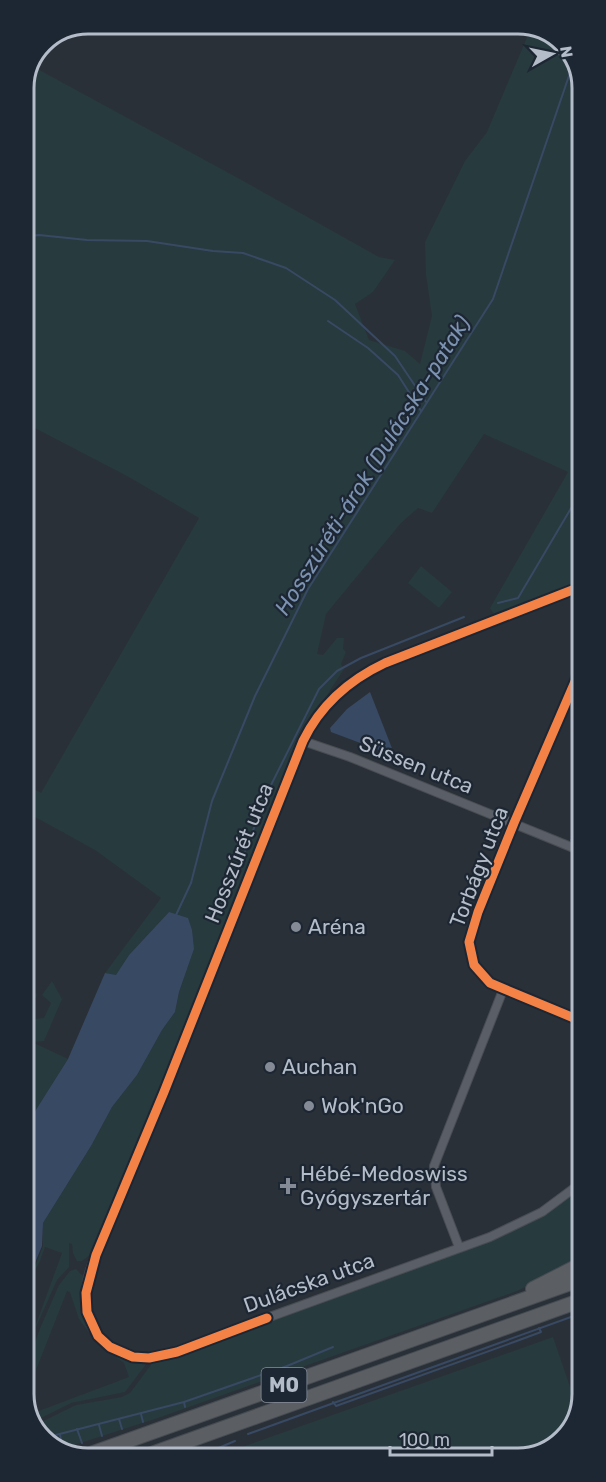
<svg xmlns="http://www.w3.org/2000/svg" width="606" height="1482" viewBox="0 0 606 1482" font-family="Rubik,sans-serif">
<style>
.green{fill:#273a3e}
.water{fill:#384963}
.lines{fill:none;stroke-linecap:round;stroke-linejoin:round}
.stream{stroke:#384963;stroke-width:2}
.minor-casing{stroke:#484c53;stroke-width:10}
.trunk-casing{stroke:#474c53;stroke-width:16}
.minor{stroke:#5a5e66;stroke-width:8}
.trunk{stroke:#5b5f64;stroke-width:14}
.cycleway-casing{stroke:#1d2633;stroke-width:13}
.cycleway{stroke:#f48246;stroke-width:9}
.poi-dot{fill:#848b96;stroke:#1d2633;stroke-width:2}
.labels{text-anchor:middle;stroke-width:4.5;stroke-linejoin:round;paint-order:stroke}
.shield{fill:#1d2633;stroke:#878f9c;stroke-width:1.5}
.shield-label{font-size:20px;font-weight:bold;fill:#b4bcc9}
.street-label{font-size:21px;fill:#b4bcc9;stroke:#1d2633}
.poi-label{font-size:21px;fill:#b4bcc9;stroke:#1d2633;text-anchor:start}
.water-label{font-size:22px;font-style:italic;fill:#7c92b1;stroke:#1d2633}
.rim{fill:none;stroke:#b4bcc9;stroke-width:3}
</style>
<rect width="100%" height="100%" fill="#2a3038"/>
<path class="green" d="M 528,35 L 560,41 L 579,68 L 580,584 L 495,616 L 490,608 L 568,472 L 484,434 L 432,513 L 418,508 L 401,523 L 326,614 L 317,654 L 323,655 L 337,638 L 344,638 L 343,649 L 346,652 L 341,664 L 344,669 L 303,732 L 295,749 L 165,1080 L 94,1252 L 82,1261 L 77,1261 L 73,1253 L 72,1244 L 69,1243 L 69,1267 L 57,1280 L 37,1325 L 35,1327 L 27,1325 L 35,1327 L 62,1253 L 45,1247 L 40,1261 L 27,1286 L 43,1246 L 43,1223 L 91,1146 L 112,1107 L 137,1075 L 162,1030 L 175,1012 L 179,992 L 194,949 L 169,912 L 129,955 L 116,976 L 105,973 L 161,898 L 95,850 L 26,812 L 26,785 L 41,793 L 199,518 L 127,476 L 25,423 L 24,84 L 32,66 L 247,183 L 379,257 L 395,260 L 373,292 L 355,304 L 369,340 L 405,351 L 420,364 L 432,316 L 426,275 L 425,242 L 465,161 L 487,132 Z
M 421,566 L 452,592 L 439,608 L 408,583 Z
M 52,981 L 62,999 L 44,1041 L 32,1042 L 68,1059 L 27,1124 L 26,986 L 28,983 L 37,995 L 28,1014 L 34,1019 L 44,1018 L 51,1003 L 42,995 Z
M 581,1187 L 582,1260 L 517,1291 L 158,1418 L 62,1449 L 49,1445 L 35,1425 L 76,1405 L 122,1397 L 130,1393 L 154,1361 L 177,1356 L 491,1239 Z
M 76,1269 L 83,1276 L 83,1313 L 94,1337 L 114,1355 L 132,1361 L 147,1363 L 125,1392 L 71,1403 L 33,1422 L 28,1415 L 129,1377 L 124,1363 L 96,1342 L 79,1319 L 70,1292 L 67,1291 L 27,1393 L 27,1364 L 41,1326 L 59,1285 L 70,1271 Z
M 553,1337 L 577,1407 L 569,1433 L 538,1455 L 214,1457 Z"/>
<path class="water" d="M 370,692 L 395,756 L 331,732 L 330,728 L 347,709 Z
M 169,912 L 188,918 L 192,930 L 194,949 L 179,992 L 175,1012 L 162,1030 L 137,1075 L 112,1107 L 91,1146 L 43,1223 L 42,1246 L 27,1282 L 27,1124 L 68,1059 L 105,973 L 116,975 L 129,955 Z"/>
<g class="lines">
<path class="stream" d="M 24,237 L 39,235 L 87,240 L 147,241 L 213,251 L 243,253 L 286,268 L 335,300 L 395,356 L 426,402
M 328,321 L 368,348 L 398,375 L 421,411
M 498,603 L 518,598 L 580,493
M 571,840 L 581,844
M 225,902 L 270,787 L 319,689 L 337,671 L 361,658 L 464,617
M 176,915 L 191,883 L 212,801 L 255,696 L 308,589 L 493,299 L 574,61
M 184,1402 L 287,1366 L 333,1347
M 333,1402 L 336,1406 L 514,1342 L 541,1332 L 539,1328
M 141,1414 L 143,1422
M 119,1419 L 122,1429
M 99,1425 L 102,1436
M 77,1429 L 82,1443
M 248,1434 L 582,1313
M 60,1435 L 63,1450
M 44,1438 L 184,1402 L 185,1407
M 189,1453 L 191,1457
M 197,1457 L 235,1441"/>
<g class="minor-casing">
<path id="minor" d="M 580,587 L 378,666 C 340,686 314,714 298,753 C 248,877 201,1001 150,1125 C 137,1157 124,1189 110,1221 C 100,1246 83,1275 86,1303 C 89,1346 127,1363 165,1355 L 490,1237 L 542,1212 L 581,1183
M 580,670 L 514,823 L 478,912 L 469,942 L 474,965 L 490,983 L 581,1021
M 303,741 L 350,757 L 581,851
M 459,1247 L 436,1187 L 434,1166 L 503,990"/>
</g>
<g class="trunk-casing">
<path id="trunk" d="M 533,1289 L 582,1264
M 82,1457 L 582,1279
M 143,1457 L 582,1300"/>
</g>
<use href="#minor" class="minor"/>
<use href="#trunk" class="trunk"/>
<g class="cycleway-casing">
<path id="cycleway" d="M 580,670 L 514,823 L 478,912 L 469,942 L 474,965 L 490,983 L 581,1021
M 267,1318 L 177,1352 L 149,1358 L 133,1357 L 110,1347 L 98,1336 L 87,1312 L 86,1293 L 96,1255 L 164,1092 L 303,741 C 321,704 349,680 385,663 L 580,587"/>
</g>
<use href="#cycleway" class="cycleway"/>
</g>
<g class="poi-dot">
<circle cx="296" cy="927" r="6"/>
<circle cx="270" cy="1067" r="6"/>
<circle cx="309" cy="1106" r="6"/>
<path d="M285 1177h6v6h6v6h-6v6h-6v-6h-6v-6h6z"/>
</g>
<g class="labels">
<rect class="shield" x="261.5" y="1368" width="45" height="34" rx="4.5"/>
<g class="shield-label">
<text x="284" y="1392">M0</text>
</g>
<g class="street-label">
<text transform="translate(416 765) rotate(22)" y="7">Süssen utca</text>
<text transform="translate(239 853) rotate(-68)" y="7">Hosszúrét utca</text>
<text transform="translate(479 867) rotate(-69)" y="7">Torbágy utca</text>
<text transform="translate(309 1283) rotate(-20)" y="7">Dulácska utca</text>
</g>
<g class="poi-label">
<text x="308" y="934">Aréna</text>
<text x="282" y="1074">Auchan</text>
<text x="321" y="1113">Wok'nGo</text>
<text x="300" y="1181">Hébé-Medoswiss<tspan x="300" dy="24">Gyógyszertár</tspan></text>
</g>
<g class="water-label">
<text transform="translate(372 465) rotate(-58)" y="8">Hosszúréti-árok (Dulácska-patak)</text>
</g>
</g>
<path d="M0 0H606V1482H0ZM88 34H518A54 54 0 0 1 572 88V1394A54 54 0 0 1 518 1448H88A54 54 0 0 1 34 1394V88A54 54 0 0 1 88 34Z" fill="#1d2633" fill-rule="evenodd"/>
<path class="rim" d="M88 34H518A54 54 0 0 1 572 88V1394A54 54 0 0 1 518 1448H88A54 54 0 0 1 34 1394V88A54 54 0 0 1 88 34Z"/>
<g transform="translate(552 54) rotate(81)" stroke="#1d2633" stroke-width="4.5" paint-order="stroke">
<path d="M0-4.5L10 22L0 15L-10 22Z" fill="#b4bcc9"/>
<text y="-9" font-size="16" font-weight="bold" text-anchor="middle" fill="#b4bcc9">N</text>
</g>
<path d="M390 1446v9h102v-9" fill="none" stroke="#b4bcc9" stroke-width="3"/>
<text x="399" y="1446" font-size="18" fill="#b4bcc9" stroke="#1d2633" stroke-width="4.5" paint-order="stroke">100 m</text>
</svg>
